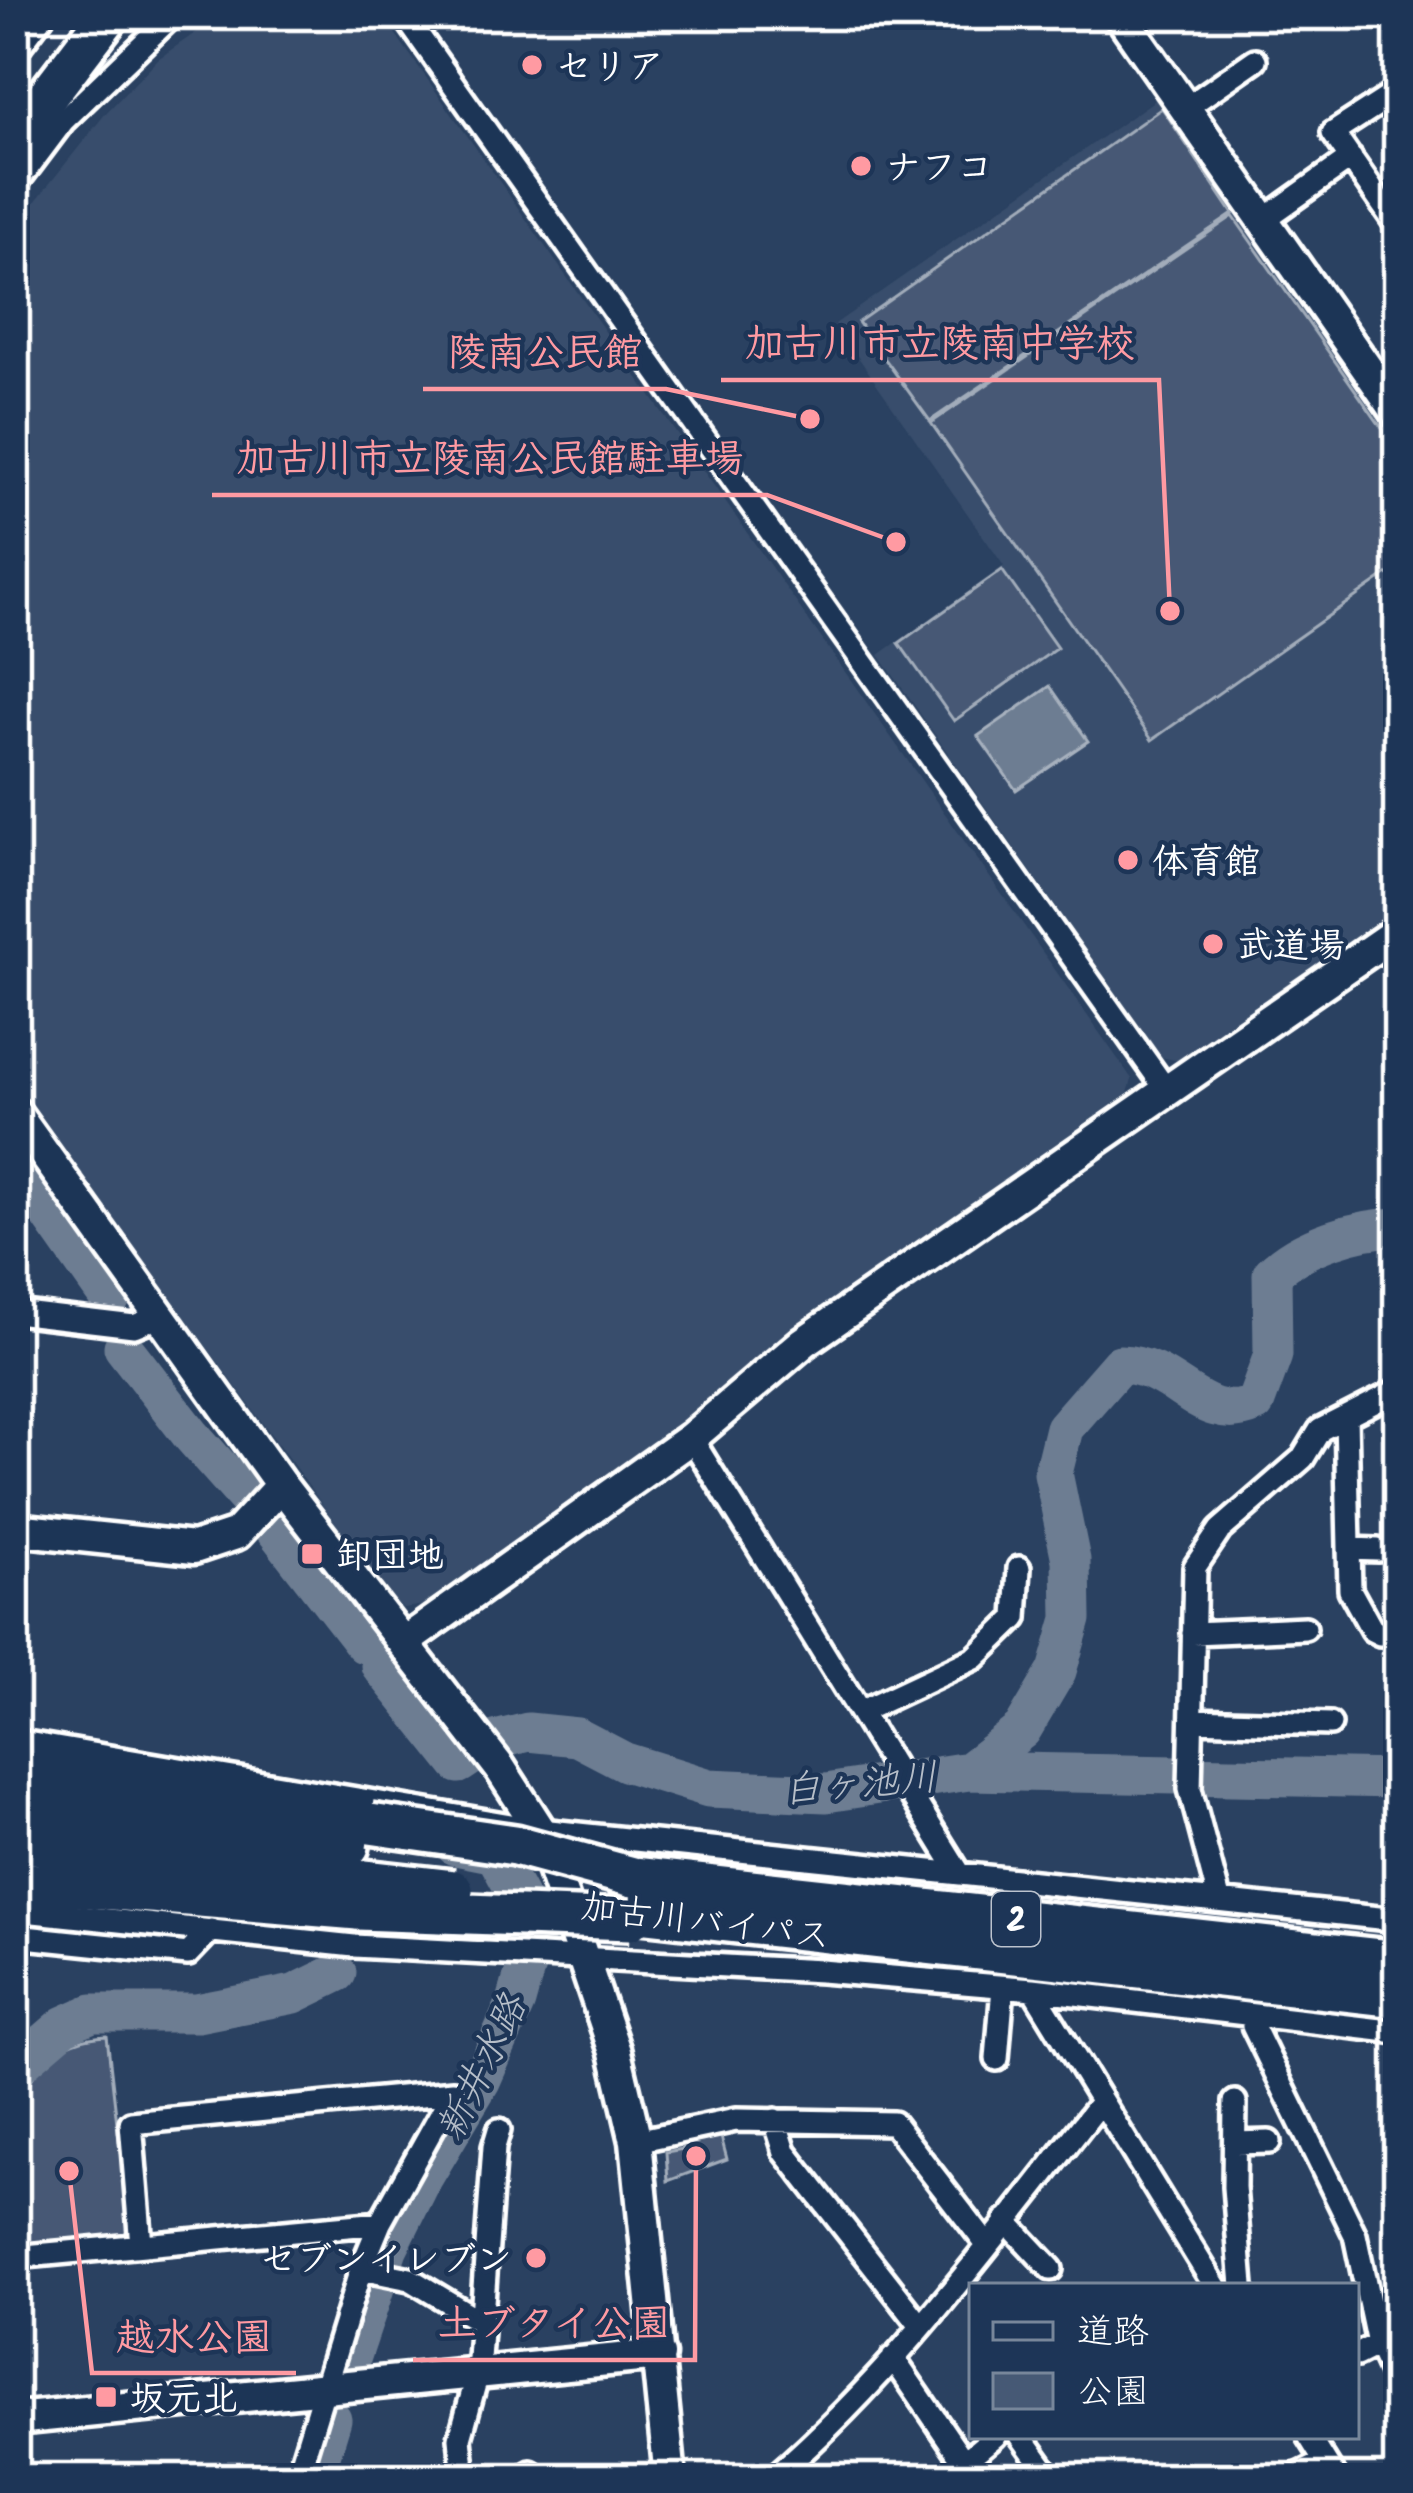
<svg xmlns="http://www.w3.org/2000/svg" width="1413" height="2493" viewBox="0 0 1413 2493" font-family="Kalam,'Klee One',sans-serif">
<style>
.built{fill:#394e6c}
.green{fill:#465975;stroke:#a2acba;stroke-width:3}
.water{fill:#6d7d92;stroke:#a7b1be;stroke-width:3}
.lines{fill:none;stroke-linecap:round;stroke-linejoin:round}
.river{stroke:#6d7d92;stroke-width:39}
.street-casing{stroke:#fff;stroke-width:30}
.secondary-casing{stroke:#fff;stroke-width:39}
.highway-casing{stroke:#fff;stroke-width:48}
.street{stroke:#1d3557;stroke-width:21}
.secondary{stroke:#1d3557;stroke-width:30}
.highway{stroke:#1d3557;stroke-width:39}
.highway-bridge-casing{stroke:#fff;stroke-width:48;stroke-linecap:butt}
.highway-bridge{stroke:#1d3557;stroke-width:39}
.poi-dot{fill:#ff9aa2;stroke:#1d3557;stroke-width:4.5}
.labels{text-anchor:middle;stroke-width:9;stroke-linejoin:round;paint-order:stroke}
.shield{fill:#1d3557;stroke:#bbc2cd;stroke-width:3}
.shield-label{font-size:33px;font-weight:bold;fill:#fff}
.poi-label{font-size:36px;font-weight:bold;fill:#fff;stroke:#1d3557;text-anchor:start}
.street-label{font-size:36px;fill:#fff;stroke:#1d3557}
.water-label{font-size:39px;font-style:italic;fill:#b6bec8;stroke:#1d3557}
.leader{fill:none;stroke:#ff9aa2;stroke-width:4.5}
.callout-dot{fill:#ff9aa2;stroke:#1d3557;stroke-width:4.5}
.callout-label{font-size:39px;text-anchor:middle;font-weight:bold;fill:#ff9aa2;stroke:#1d3557;stroke-width:9;stroke-linejoin:round;paint-order:stroke}
</style>
<rect width="100%" height="100%" fill="#2a4161"/>
<filter id="ink" filterUnits="userSpaceOnUse"><feTurbulence type="fractalNoise" baseFrequency=".00833" numOctaves="2"/><feDisplacementMap in="SourceGraphic" scale="24" xChannelSelector="R" yChannelSelector="G"/><feConvolveMatrix kernelMatrix="1 2 1 2 8 2 1 2 1" color-interpolation-filters="sRGB"/></filter>
<g filter="url(#ink)">
<path class="built" d="M 221,15 L 382,15 L 1132,1079 L 1128,1093 L 794,1328 L 669,1440 L 432,1604 L 403,1608 L 390,1597 L 15,1085 L 15,249 L 27,212 L 106,113 L 158,59 Z
M 1161,96 L 1398,433 L 1398,914 L 1185,1062 L 1161,1057 L 879,655 L 1004,566 L 835,324 Z"/>
<path class="green" d="M 1162,108 L 1233,214 L 930,421 L 858,322 Z
M 1233,216 L 1398,451 L 1398,567 L 1152,740 L 931,423 Z
M 1002,570 L 1057,648 L 954,721 L 899,643 Z
M 107,2036 L 129,2228 L 120,2239 L 15,2250 L 15,2114 C 31,2069 57,2038 107,2036 Z
M 720,2133 L 727,2159 L 668,2181 L 666,2152 L 683,2149 L 682,2141 Z"/>
<path class="water" d="M 1050,686 L 1088,741 L 1016,790 L 978,736 Z"/>
<g class="lines">
<path class="river" d="M 15,1165 L 110,1300
M 123,1347 L 191,1435 L 245,1496
M 273,1527 L 364,1644
M 380,1665 L 459,1764 L 495,1740 L 528,1732 L 577,1737 L 625,1762 L 709,1788 L 826,1793 L 969,1771 L 1022,1730 L 1057,1671 L 1072,1619 L 1071,1560 L 1053,1473 L 1064,1428 L 1120,1364 C 1178,1365 1200,1428 1255,1404 L 1273,1355 L 1272,1274 C 1301,1245 1357,1228 1398,1227
M 969,1771 L 1398,1779
M 15,2068 L 65,2025 L 92,2013 L 197,2013 L 294,1994 L 337,1973
M 352,2356 L 388,2249 L 422,2180 L 481,2081 L 516,2002 L 536,1930 L 495,1854 L 455,1846
M 314,2478 L 332,2419"/>
<g class="street-casing">
<path id="street" d="M 404,15 L 1168,1092
M 15,52 L 43,15
M 1398,91 L 1333,133 L 1398,227
M 1186,108 L 1255,60
M 15,185 L 63,121 L 173,15
M 1265,219 L 1351,158
M 15,1312 L 134,1326 L 159,1316
M 1346,1417 L 1350,1590 L 1372,1630 L 1380,1634
M 691,1438 L 960,1874
M 1349,1549 L 1378,1550
M 1193,1633 L 1305,1628
M 860,1712 L 975,1658 L 1016,1618 L 1019,1568
M 1193,1720 L 1330,1724
M 15,1741 L 540,1830 L 1398,1920
M 1219,1899 L 1190,1789 L 1195,1567 L 1220,1530 L 1303,1458 L 1320,1430 L 1398,1390
M 15,1910 L 354,1946 L 821,1971 L 1033,1989 L 1398,2032
M 15,1936 L 188,1954 L 211,1930
M 1033,1989 L 1215,2286
M 1253,2026 L 1355,2235 L 1378,2344 L 1398,2388
M 997,2059 L 1003,1987
M 1235,2102 L 1234,2187 L 1242,2286
M 775,2120 L 785,2152 L 921,2326
M 636,2141 L 736,2120 L 893,2123 L 987,2245
M 1235,2143 L 1269,2142
M 1006,2221 L 1051,2269
M 141,2245 L 131,2123 L 453,2092
M 15,2257 L 380,2223
M 361,2269 L 410,2279 L 483,2323
M 1356,2355 L 1378,2344
M 893,2358 L 975,2478
M 1021,2436 L 1051,2478
M 1309,2436 L 1335,2478
M 965,2461 L 995,2436
M 297,2478 L 361,2269 L 380,2223 L 453,2092
M 464,2478 L 460,2438 L 478,2373 L 494,2147 L 499,2130
M 523,2478 L 531,2472
M 773,2478 C 899,2370 998,2232 1101,2102
M 1293,2478 L 1325,2462"/>
</g>
<g class="secondary-casing">
<path id="secondary" d="M 1120,15 L 1398,413
M 15,1113 L 281,1485 L 500,1768 L 540,1830 L 615,2052 L 636,2141 L 670,2478
M 15,1529 L 194,1548 L 236,1534 L 281,1485
M 403,1643 L 691,1438 L 804,1342 L 1398,931
M 15,2419 L 659,2355"/>
</g>
<g class="highway-casing">
<path id="highway" d="M 15,138 L 109,15
M 15,1769 L 120,1782 L 370,1824
M 15,1807 L 349,1846
M 15,1842 L 364,1880
M 633,1877 L 1398,1961
M 15,1882 L 358,1910
M 631,1911 L 1398,1997"/>
</g>
<use href="#street" class="street"/>
<use href="#secondary" class="secondary"/>
<use href="#highway" class="highway"/>
<g class="highway-bridge-casing">
<path id="highway-bridge" d="M 370,1824 L 515,1845 L 633,1877
M 364,1880 L 453,1890
M 358,1910 L 630,1920"/>
</g>
<use href="#highway-bridge" class="highway-bridge"/>
</g>
</g>
<g class="poi-dot">
<circle cx="532" cy="65" r="12"/>
<circle cx="861" cy="166" r="12"/>
<circle cx="1128" cy="860" r="12"/>
<circle cx="1213" cy="944" r="12"/>
<rect x="300" y="1542" width="24" height="24" rx="6"/>
<circle cx="536" cy="2258" r="12"/>
<rect x="94" y="2385" width="24" height="24" rx="6"/>
</g>
<g class="labels">
<rect class="shield" x="992" y="1892" width="48" height="54" rx="9"/>
<g class="shield-label">
<text x="1016" y="1931">2</text>
</g>
<g class="poi-label">
<text x="556" y="78">セリア</text>
<text x="885" y="179">ナフコ</text>
<text x="1152" y="873">体育館</text>
<text x="1237" y="957">武道場</text>
<text x="336" y="1567">卸団地</text>
<text x="512" y="2271" text-anchor="end">セブンイレブン</text>
<text x="130" y="2410">坂元北</text>
</g>
<g class="street-label">
<text transform="translate(706 1920) rotate(7)" y="13">加古川バイパス</text>
</g>
<g class="water-label">
<text transform="translate(860 1782) rotate(-5)" y="14">白ヶ池川</text>
<text transform="translate(480 2067) rotate(-64)" y="14">新井水路</text>
</g>
</g>
<path class="leader" d="M1170 611L1159 380H721M810 419L666 389H423M896 542L767 495H212M696 2156L695 2360H413M69 2171L92 2373H296"/>
<g class="callout-dot">
<circle cx="1170" cy="611" r="12"/>
<circle cx="810" cy="419" r="12"/>
<circle cx="896" cy="542" r="12"/>
<circle cx="696" cy="2156" r="12"/>
<circle cx="69" cy="2171" r="12"/>
</g>
<g class="callout-label">
<text x="940" y="356">加古川市立陵南中学校</text>
<text x="545" y="365">陵南公民館</text>
<text x="490" y="471">加古川市立陵南公民館駐車場</text>
<text x="554" y="2336">土ブタイ公園</text>
<text x="194" y="2350">越水公園</text>
</g>
<rect width="1413" height="2493" fill="none" stroke="#1d3557" stroke-width="60"/>
<rect x="30" y="30" width="1353" height="2433" fill="none" stroke="#fff" stroke-width="4.5" filter="url(#ink)"/>
<rect x="969" y="2283" width="390" height="156" fill="#1d3557" stroke="#77869a" stroke-width="3"/>
<rect x="993" y="2322" width="60" height="18" fill="#1d3557" stroke="#77869a" stroke-width="3"/>
<text x="1077" y="2343" font-size="36" fill="#ffffff">道路</text>
<rect x="993" y="2373" width="60" height="36" fill="#465975" stroke="#77869a" stroke-width="3"/>
<text x="1077" y="2403" font-size="36" fill="#ffffff">公園</text>
</svg>
